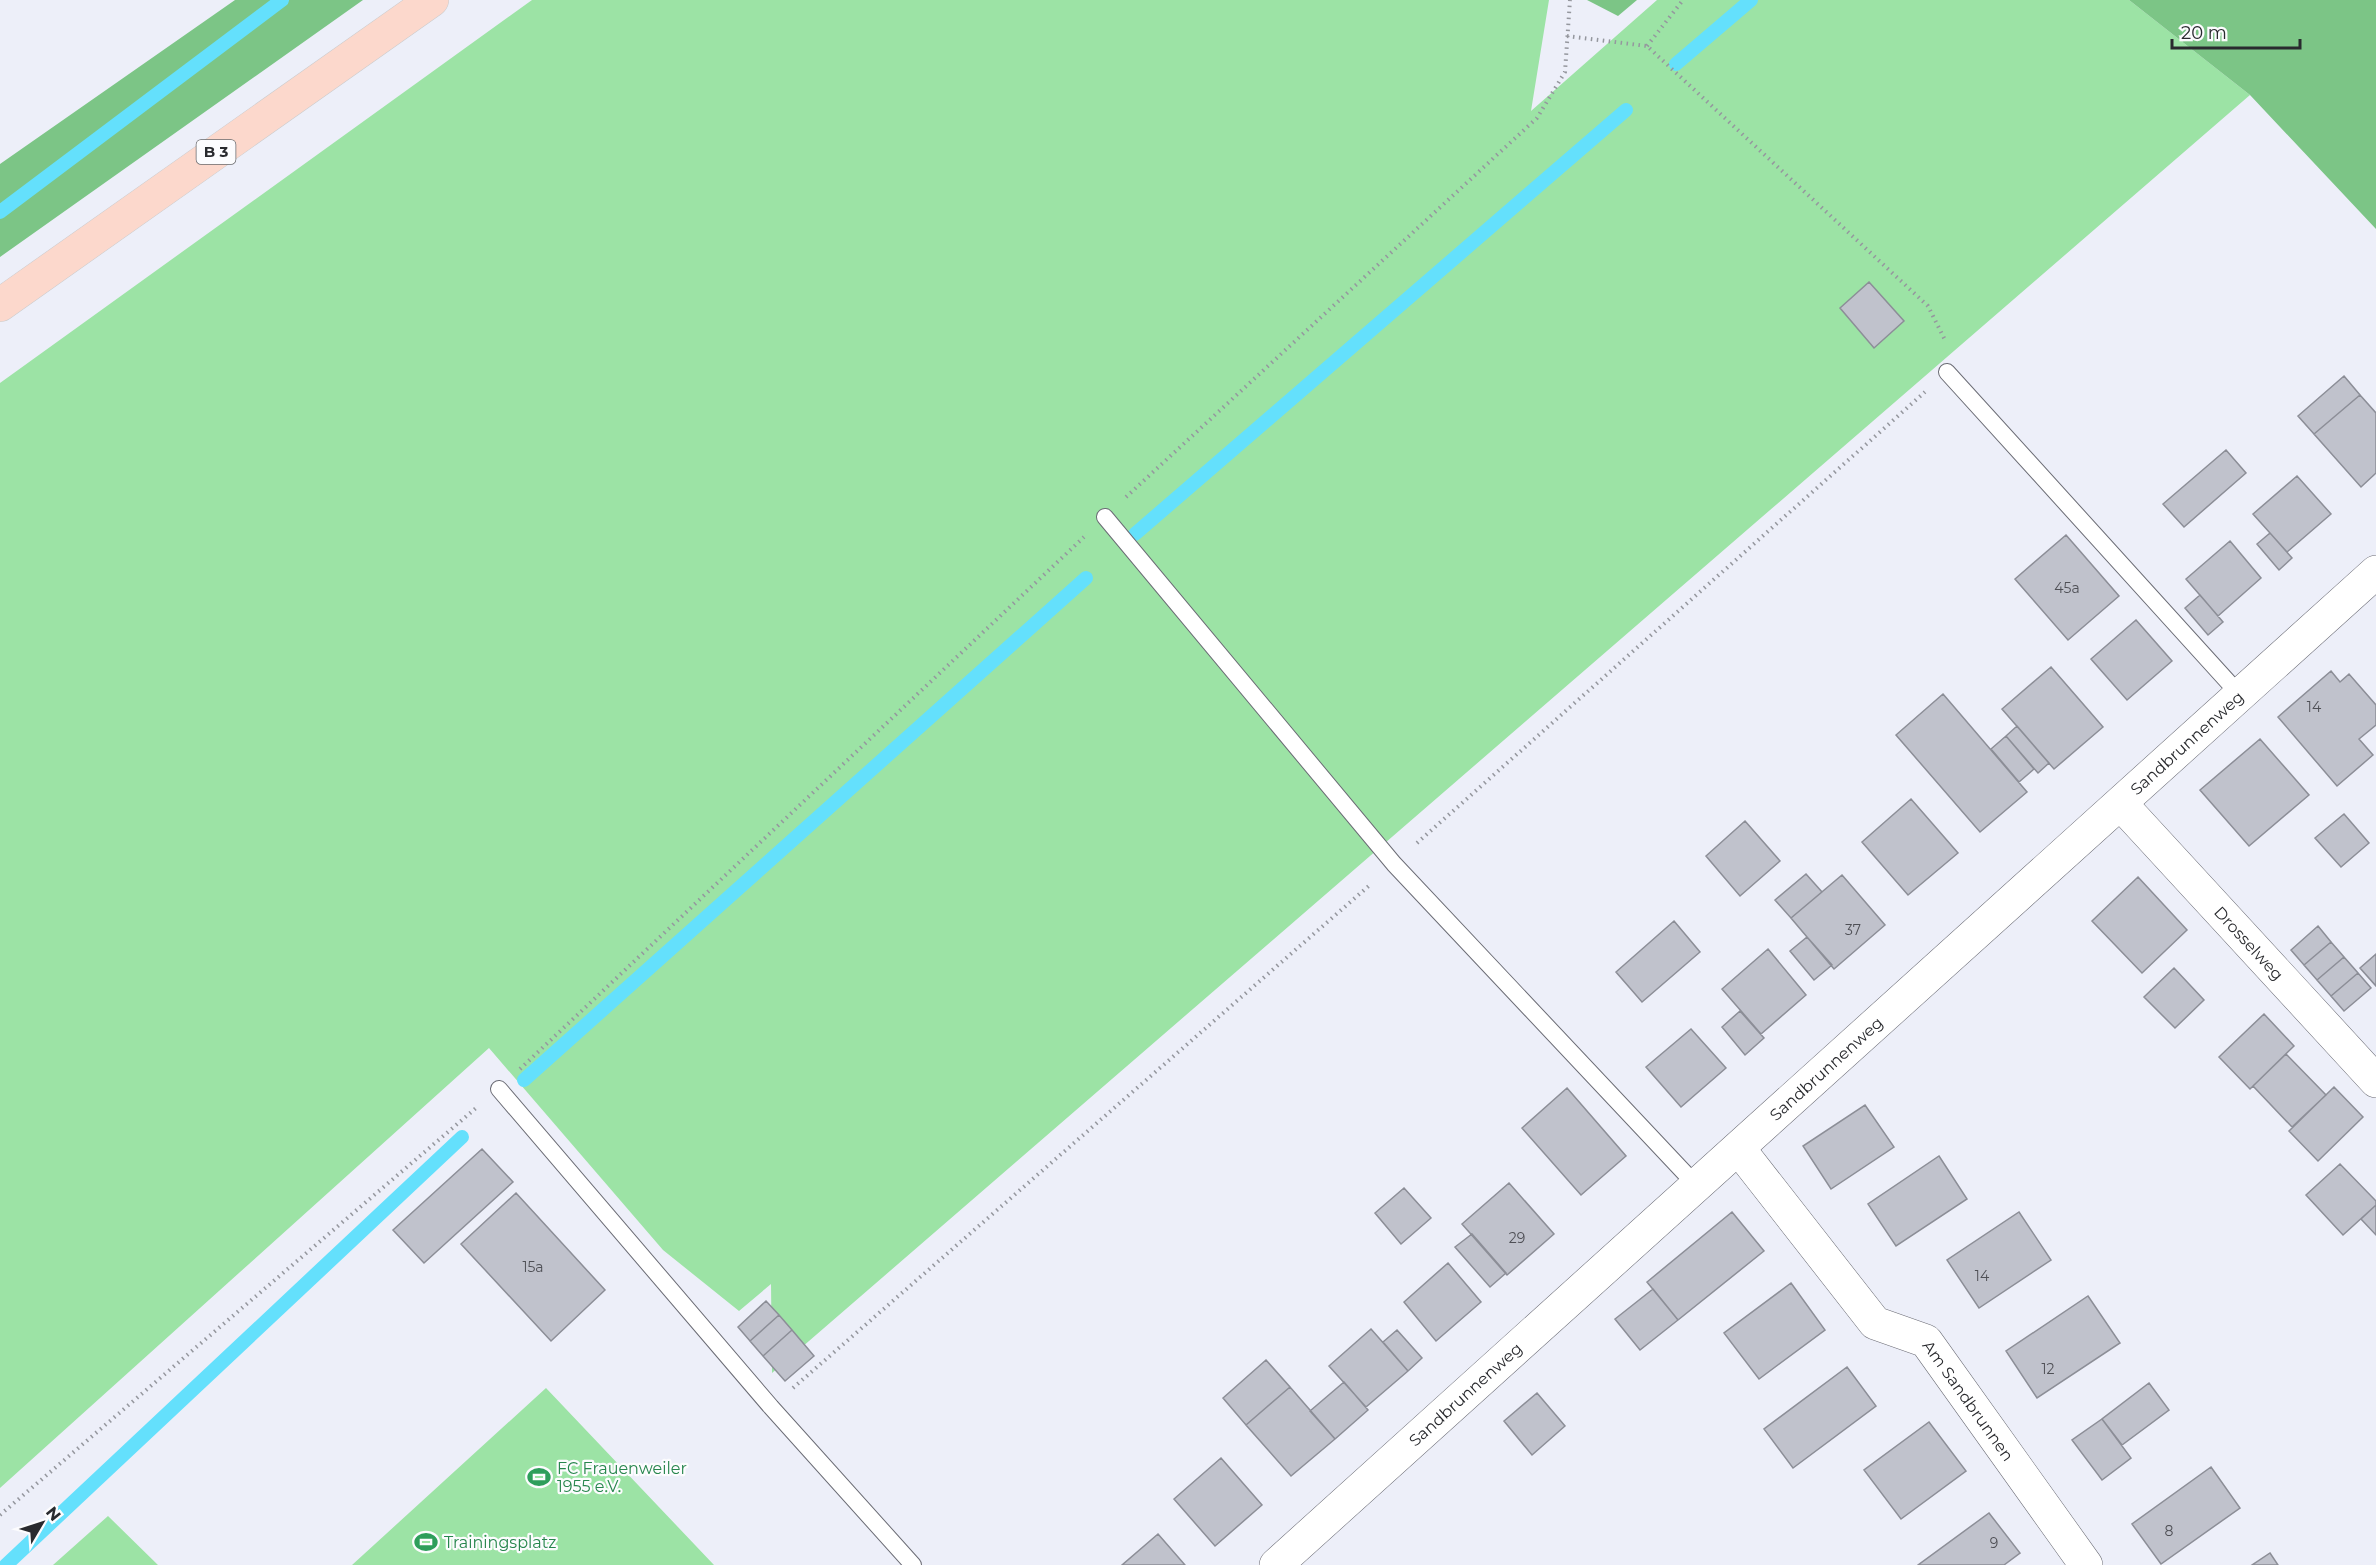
<svg xmlns="http://www.w3.org/2000/svg" width="2376" height="1565" viewBox="0 0 2376 1565" font-family="Montserrat,sans-serif">
<style>
.green{fill:#9ce3a5}
.forest{fill:#7cc586}
.lines{fill:none;stroke-linecap:round;stroke-linejoin:round}
.stream{stroke:#64e0fc;stroke-width:14}
.building{fill:#c0c2cc;stroke:#8c8e97;stroke-width:1.5}
.lane-casing{stroke:#6b6c75;stroke-width:18}
.street-casing{stroke:#6b6c75;stroke-width:34}
.primary-casing{stroke:#cccccd;stroke-width:34}
.path{stroke:#95979e;stroke-width:4;stroke-dasharray:1.5 4.5;stroke-linecap:butt}
.lane{stroke:#fff;stroke-width:16}
.street{stroke:#fff;stroke-width:33}
.primary{stroke:#fcd8cc;stroke-width:33}
.labels{text-anchor:middle;stroke-width:4.5;stroke-linejoin:round;paint-order:stroke}
.number-label{font-size:14px;fill:#4f5056}
.shield{fill:#fcfcfe;stroke:#68696c;stroke-width:1.5}
.shield-label{font-size:15px;font-weight:bold;fill:#292a2e}
.street-label{font-size:16px;fill:#292a2e;stroke:#fcfcfe}
.leisure-label{font-size:16px;fill:#27864d;stroke:#fcfcfe;text-anchor:start}
</style>
<rect width="100%" height="100%" fill="#edeff9"/>
<path class="green" d="M 532,0 L 1549,0 L 1531,111 L 1657,0 L 2129,0 L 2250,95 L 772,1373 L 771,1284 L 739,1311 L 663,1250 L 489,1048 L 0,1488 L 0,383 Z
M 546,1388 L 714,1565 L 352,1565 Z
M 108,1516 L 158,1565 L 53,1565 Z"/>
<path class="forest" d="M 235,0 L 363,0 L 0,257 L 0,164 Z
M 1587,0 L 1637,0 L 1618,16 Z
M 2129,0 L 2376,0 L 2376,229 L 2250,95 Z"/>
<g class="lines">
<path class="stream" d="M 1676,64 L 1751,0
M 0,212 L 282,0
M 1135,534 L 1626,110
M 524,1080 L 1086,578
M 6,1565 L 462,1137"/>
</g>
<path class="building" d="M 1869,282 L 1904,321 L 1874,348 L 1840,308 Z
M 2344,376 L 2360,395 L 2314,434 L 2298,416 Z
M 2360,395 L 2376,413 L 2376,473 L 2361,487 L 2314,434 Z
M 2226,450 L 2246,473 L 2184,527 L 2163,504 Z
M 2297,476 L 2331,514 L 2287,552 L 2253,514 Z
M 2270,533 L 2292,558 L 2279,570 L 2257,544 Z
M 2066,535 L 2119,596 L 2068,640 L 2015,579 Z
M 2230,541 L 2261,578 L 2218,616 L 2186,579 Z
M 2200,595 L 2223,622 L 2208,635 L 2185,608 Z
M 2136,620 L 2172,661 L 2127,700 L 2091,659 Z
M 2051,667 L 2103,727 L 2054,769 L 2002,709 Z
M 2331,671 L 2340,682 L 2349,674 L 2376,705 L 2376,725 L 2359,739 L 2373,755 L 2337,786 L 2278,717 Z
M 1943,694 L 2027,792 L 1980,832 L 1896,735 Z
M 2017,726 L 2049,763 L 2038,773 L 2006,736 Z
M 2006,736 L 2034,769 L 2019,782 L 1991,749 Z
M 2260,739 L 2309,795 L 2249,846 L 2200,790 Z
M 1911,799 L 1958,853 L 1908,895 L 1862,842 Z
M 2344,814 L 2369,843 L 2341,867 L 2315,838 Z
M 1745,821 L 1780,861 L 1740,896 L 1706,856 Z
M 1806,874 L 1822,892 L 1791,918 L 1775,900 Z
M 1842,875 L 1885,925 L 1834,969 L 1791,918 Z
M 2138,877 L 2187,930 L 2142,973 L 2092,921 Z
M 1674,921 L 1700,952 L 1642,1002 L 1616,972 Z
M 2318,926 L 2331,942 L 2304,965 L 2291,950 Z
M 1807,937 L 1832,965 L 1814,980 L 1790,951 Z
M 2331,942 L 2344,957 L 2317,980 L 2304,965 Z
M 1768,949 L 1806,995 L 1761,1034 L 1722,989 Z
M 2376,954 L 2376,986 L 2360,968 Z
M 2344,957 L 2358,973 L 2331,996 L 2317,980 Z
M 2174,968 L 2204,1000 L 2175,1028 L 2144,997 Z
M 2358,973 L 2371,988 L 2344,1011 L 2331,996 Z
M 1740,1011 L 1764,1038 L 1745,1055 L 1722,1027 Z
M 2264,1014 L 2294,1046 L 2250,1089 L 2219,1057 Z
M 1691,1029 L 1726,1068 L 1681,1107 L 1646,1067 Z
M 2286,1054 L 2326,1095 L 2292,1127 L 2253,1086 Z
M 2334,1087 L 2363,1117 L 2318,1161 L 2289,1131 Z
M 1567,1088 L 1626,1156 L 1581,1195 L 1522,1128 Z
M 1865,1105 L 1894,1147 L 1831,1189 L 1803,1146 Z
M 482,1149 L 513,1182 L 424,1263 L 393,1230 Z
M 1939,1156 L 1967,1199 L 1896,1246 L 1868,1204 Z
M 2340,1164 L 2376,1201 L 2376,1205 L 2343,1235 L 2306,1195 Z
M 1509,1183 L 1554,1234 L 1507,1275 L 1462,1224 Z
M 1404,1188 L 1431,1218 L 1401,1244 L 1375,1213 Z
M 516,1193 L 605,1290 L 551,1341 L 461,1244 Z
M 2376,1205 L 2376,1235 L 2361,1219 Z
M 1732,1212 L 1764,1251 L 1678,1320 L 1647,1282 Z
M 2019,1212 L 2051,1260 L 1979,1308 L 1947,1260 Z
M 1472,1234 L 1506,1273 L 1490,1287 L 1455,1247 Z
M 1448,1263 L 1481,1302 L 1436,1341 L 1404,1302 Z
M 1791,1283 L 1825,1330 L 1759,1379 L 1724,1333 Z
M 1653,1289 L 1678,1320 L 1640,1350 L 1615,1319 Z
M 2088,1296 L 2120,1343 L 2037,1398 L 2006,1351 Z
M 766,1301 L 779,1315 L 750,1341 L 738,1327 Z
M 779,1315 L 792,1330 L 763,1356 L 750,1341 Z
M 1371,1329 L 1408,1371 L 1366,1407 L 1329,1366 Z
M 792,1330 L 814,1356 L 785,1381 L 763,1356 Z
M 1397,1330 L 1422,1358 L 1408,1371 L 1383,1342 Z
M 1266,1360 L 1290,1387 L 1246,1425 L 1223,1398 Z
M 1847,1367 L 1876,1406 L 1793,1468 L 1764,1429 Z
M 1344,1382 L 1368,1410 L 1335,1439 L 1310,1411 Z
M 2149,1383 L 2169,1410 L 2122,1445 L 2102,1419 Z
M 1290,1387 L 1335,1439 L 1291,1476 L 1246,1425 Z
M 1537,1393 L 1565,1426 L 1532,1455 L 1504,1421 Z
M 2102,1419 L 2131,1458 L 2102,1480 L 2072,1440 Z
M 1929,1422 L 1966,1471 L 1901,1519 L 1864,1470 Z
M 1221,1458 L 1262,1505 L 1215,1546 L 1174,1499 Z
M 2211,1467 L 2240,1508 L 2161,1564 L 2132,1524 Z
M 1989,1513 L 2020,1553 L 2004,1565 L 1918,1565 Z
M 1158,1534 L 1185,1565 L 1122,1565 Z
M 2270,1553 L 2278,1565 L 2252,1565 Z"/>
<g class="lines">
<g class="lane-casing">
<path id="lane" d="M 1947,372 L 2240,695
M 1105,517 L 1394,864 L 1697,1186
M 499,1089 L 771,1407 L 913,1565"/>
</g>
<g class="street-casing">
<g id="street">
<path id="s1" d="M 2121,804 L 2376,1081"/>
<path id="s2" d="M 1739,1149 L 1875,1323 L 1926,1341 L 2086,1565"/>
<path id="s3" d="M 1276,1565 L 2376,572"/>
</g>
</g>
<g class="primary-casing">
<path id="primary" d="M 0,305 L 432,0"/>
</g>
<path class="path" d="M 1567,36 L 1647,46 L 1928,306 L 1946,342
M 1647,46 L 1683,0
M 1126,497 L 1537,118 L 1565,72 L 1570,0
M 1417,843 L 1925,392
M 520,1069 L 1084,537
M 793,1388 L 1371,884
M 0,1515 L 476,1108"/>
<use href="#lane" class="lane"/>
<use href="#street" class="street"/>
<use href="#primary" class="primary"/>
</g>
<defs>
<g id="stadium-bare" transform="scale(1.8)"><path d="M0-5a6.5 5 0 1 0 0 10a6.5 5 0 1 0 0-10ZM-3.5-1.8h7v3.6h-7Z" fill="#2e9e5b" stroke="#fcfcfe" stroke-width="2.5" paint-order="stroke"/></g>
</defs>
<g fill-rule="evenodd">
<use href="#stadium-bare" x="539" y="1477"/>
<use href="#stadium-bare" x="426" y="1542"/>
</g>
<g class="labels">
<g class="number-label">
<text x="2067" y="593">45a</text>
<text x="2314" y="712">14</text>
<text x="1853" y="935">37</text>
<text x="1517" y="1243">29</text>
<text x="533" y="1272">15a</text>
<text x="1982" y="1281">14</text>
<text x="2048" y="1374">12</text>
<text x="2169" y="1536">8</text>
<text x="1994" y="1548">9</text>
</g>
<rect class="shield" x="196.5" y="140" width="39" height="24" rx="4.5"/>
<g class="shield-label">
<text x="216" y="157">B 3</text>
</g>
<g class="street-label">
<text dy="6" stroke="none"><textPath href="#s3" startOffset="1227">Sandbrunnenweg</textPath></text>
<text dy="6" stroke="none"><textPath href="#s1" startOffset="189">Drosselweg</textPath></text>
<text dy="6" stroke="none"><textPath href="#s3" startOffset="741">Sandbrunnenweg</textPath></text>
<text dy="6" stroke="none"><textPath href="#s3" startOffset="255">Sandbrunnenweg</textPath></text>
<text dy="6" stroke="none"><textPath href="#s2" startOffset="348">Am Sandbrunnen</textPath></text>
</g>
<g class="leisure-label">
<text x="557" y="1474">FC Frauenweiler<tspan x="557" dy="18">1955 e.V.</tspan></text>
<text x="444" y="1548">Trainingsplatz</text>
</g>
</g>
<g transform="translate(42 1523) rotate(51)" stroke="#fcfcfe" stroke-width="4.5" paint-order="stroke">
<path d="M0-4.5L10 22L0 15L-10 22Z" fill="#292a2e"/>
<text y="-9" font-size="16" font-weight="bold" text-anchor="middle" fill="#292a2e">N</text>
</g>
<path d="M2172 39v9h128v-9" fill="none" stroke="#292a2e" stroke-width="3"/>
<text x="2181" y="39" font-size="18" fill="#292a2e" stroke="#fcfcfe" stroke-width="4.5" paint-order="stroke">20 m</text>
</svg>
